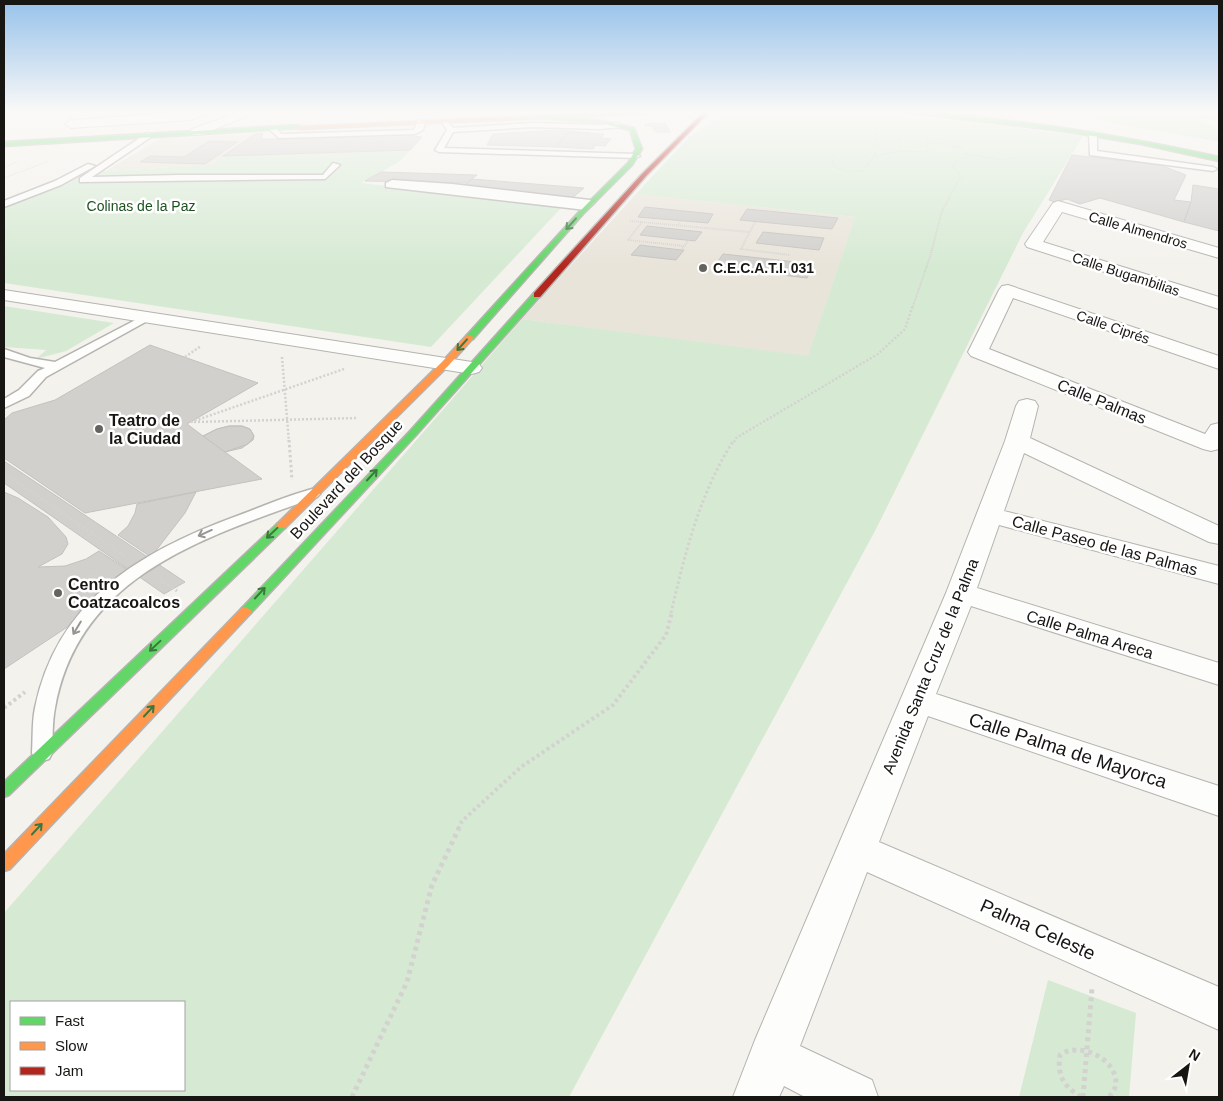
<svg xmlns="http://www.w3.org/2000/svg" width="1223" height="1101" viewBox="0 0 1223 1101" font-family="Helvetica,sans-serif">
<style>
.built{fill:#e9e4da}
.green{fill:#d6ead3;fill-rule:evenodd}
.building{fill:#d2d0cd;stroke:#c3c2be}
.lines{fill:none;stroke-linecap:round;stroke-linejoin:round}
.lane-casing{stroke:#b5b3b0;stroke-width:3}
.street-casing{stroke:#b5b3b0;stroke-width:2}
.fast-casing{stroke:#b5b3b0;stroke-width:3}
.slow-casing{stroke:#b5b3b0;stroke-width:3}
.jam-casing{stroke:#b5b3b0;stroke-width:3}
.path-far5{stroke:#d3d2d0;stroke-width:1;stroke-dasharray:1 1;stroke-linecap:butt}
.path-far4{stroke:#d3d2d0;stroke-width:2;stroke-dasharray:1 1;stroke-linecap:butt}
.path-far3{stroke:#d3d2d0;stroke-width:2.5;stroke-dasharray:2 2;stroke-linecap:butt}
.path-far2{stroke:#d3d2d0;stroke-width:3;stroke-dasharray:2.5 2.5;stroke-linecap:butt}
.path-far1{stroke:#d3d2d0;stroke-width:4;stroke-dasharray:3 3;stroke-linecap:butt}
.path{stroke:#d3d2d0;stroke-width:5;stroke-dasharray:4 4;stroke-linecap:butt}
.lane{fill:#fdfdfc;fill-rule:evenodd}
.street{fill:#fdfdfc;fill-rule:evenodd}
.fast{fill:#63d668;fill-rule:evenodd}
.slow{fill:#ff974d;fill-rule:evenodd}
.jam{fill:#b3261e;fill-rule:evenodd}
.oneway{stroke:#3d763e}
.oneway2{stroke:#969593}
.poi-dot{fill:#64635f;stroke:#fff;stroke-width:2}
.labels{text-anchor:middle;stroke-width:5;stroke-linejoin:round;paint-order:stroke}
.far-park-label{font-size:14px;fill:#1c511f;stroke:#fff}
.far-street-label{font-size:14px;fill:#171613;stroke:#fff}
.far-poi-label{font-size:14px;font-weight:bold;fill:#171613;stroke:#fff;text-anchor:start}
.street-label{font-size:16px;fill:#171613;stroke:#fff}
.poi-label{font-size:16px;font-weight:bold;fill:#171613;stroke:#fff;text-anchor:start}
.near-street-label{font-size:19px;fill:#171613;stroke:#fff}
</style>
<rect width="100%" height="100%" fill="#f4f2ed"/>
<path class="built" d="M 255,134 L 212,165 L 106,171 L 162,137 Z
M 636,194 L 855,217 L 808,357 L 522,319 Z"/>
<path class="green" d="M 247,112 L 415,112 L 241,118 Z
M 1052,112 L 1179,112 L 1198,115 L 1219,131 L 1219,142 Z
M 821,113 L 954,120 L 1083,136 L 1023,233 L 876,529 L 569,1097 L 4,1097 L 4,913 L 522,319 L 808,356 L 855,217 L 636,194 L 690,136 L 725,114 ZM 11,1002 L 184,1002 L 184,1090 L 11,1090 Z
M 410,150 L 399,162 L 361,183 L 562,207 L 431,347 L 4,283 L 4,204 L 84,170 L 106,171 L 212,165 L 223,156 Z
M 4,306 L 114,323 L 66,351 L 36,359 L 46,350 L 4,347 Z
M 1048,980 L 1136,1013 L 1129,1097 L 1019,1097 Z"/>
<path class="building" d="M 665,123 L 670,132 L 656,132 L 651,126 L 645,126 L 645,124 Z
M 560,130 L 590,133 L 569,132 L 556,147 L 487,145 L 493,134 Z
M 569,132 L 604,134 L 601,138 L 611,139 L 605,146 L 595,145 L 593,149 L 556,147 Z
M 263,133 L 261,139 L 319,139 L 344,136 L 394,134 L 422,137 L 410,150 L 223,156 L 255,134 Z
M 209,141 L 237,142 L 205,164 L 140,162 L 150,156 L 184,157 Z
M 1072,155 L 1160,165 L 1186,175 L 1174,200 L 1191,202 L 1184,222 L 1100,198 L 1080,204 L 1067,199 L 1055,202 L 1049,200 Z
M 381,172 L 477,175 L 466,183 L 365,181 Z
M 472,179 L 584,188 L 571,199 L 461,188 Z
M 1193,185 L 1219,189 L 1219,231 L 1184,222 L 1191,202 Z
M 645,207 L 713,214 L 708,223 L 638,217 Z
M 747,209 L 838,218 L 832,229 L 740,220 Z
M 647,226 L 702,232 L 695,241 L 640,235 Z
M 763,232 L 824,238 L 819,250 L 756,243 Z
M 640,245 L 681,250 L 684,250 L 676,260 L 631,255 Z
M 723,254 L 814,264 L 807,278 L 714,267 Z
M 150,345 L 258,383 L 187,424 L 203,436 L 217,429 L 229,426 L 242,426 L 250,429 L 254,436 L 248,444 L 225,452 L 262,479 L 85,513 L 4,458 L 4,420 L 12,413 L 55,400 Z
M 229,426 L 242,426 L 250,429 L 254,436 L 253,440 L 242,448 L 225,452 L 203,436 L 217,429 Z
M 4,461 L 185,582 L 164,594 L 4,483 Z
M 4,492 L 18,498 L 48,517 L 66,537 L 68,544 L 62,554 L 38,567 L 65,566 L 86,559 L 99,551 L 134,574 L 90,612 L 4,669 Z
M 196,492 L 185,513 L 151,557 L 118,535 L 128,526 L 135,513 L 137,504 Z"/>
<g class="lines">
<g class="lane-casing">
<path id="lane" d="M 418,120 L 425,122 L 423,130 L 415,134 L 279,138 L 269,129 L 276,127 L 281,134 L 414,130 Z
M 441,121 L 447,121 L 453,128 L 532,123 L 600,125 L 618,123 L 621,127 L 600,129 L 532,127 L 453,132 L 444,148 L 636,154 L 640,156 L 636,158 L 439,152 L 435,150 L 447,130 Z
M 1093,132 L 1097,134 L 1097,151 L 1213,167 L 1217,169 L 1213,171 L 1090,155 L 1089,134 Z
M 147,133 L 154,135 L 92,177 L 178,175 L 323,175 L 333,163 L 340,165 L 325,179 L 80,182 L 80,178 Z
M 88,164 L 95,166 L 61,185 L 4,207 L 4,201 L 55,181 Z
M 392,180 L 452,184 L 590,200 L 594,203 L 586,210 L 386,187 L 386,183 Z
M 145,315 L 151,318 L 149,320 L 46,377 L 29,396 L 4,408 L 4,399 L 19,390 L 38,371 L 45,368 L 4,357 L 4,349 L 30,358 L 55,362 Z
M 312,489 L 320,494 L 317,497 C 206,537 79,574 55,708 C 52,723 53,738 52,753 L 49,759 L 42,761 L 35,759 L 32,753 C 33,738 32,722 35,708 C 57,600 141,551 237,516 C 261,507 286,496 312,489 Z"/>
</g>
<g class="street-casing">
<path id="street" d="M 191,112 L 210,112 L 191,120 L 71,128 L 65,124 L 71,120 Z
M 240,112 L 258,112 L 200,135 L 192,135 L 190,132 L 192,129 Z
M 1192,112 L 1219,112 L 1219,117 L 1198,116 Z
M 1058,201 L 1219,248 L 1219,258 L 1062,212 L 1043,242 L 1219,297 L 1219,309 L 1027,247 L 1025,244 L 1053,203 Z
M 1008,285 L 1219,356 L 1219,369 L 1013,298 L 989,349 L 1205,434 L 1211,425 L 1219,423 L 1219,449 L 1211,451 L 1203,449 L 971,356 L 968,352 L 999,290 L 1002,286 Z
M 4,290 L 472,362 L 479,364 L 482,368 L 479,372 L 472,374 L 4,300 Z
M 1027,399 L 1035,401 L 1038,406 L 1030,438 L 1219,526 L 1219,544 L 1209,542 L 1024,453 L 1004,511 L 1219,566 L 1219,584 L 999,525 L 977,588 L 1219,663 L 1219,685 L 971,606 L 936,694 L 1219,786 L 1219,816 L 928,716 L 879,842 L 1219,987 L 1219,1030 L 867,872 L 800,1046 L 872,1080 L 878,1097 L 805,1097 L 784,1086 L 779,1097 L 733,1097 L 755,1040 L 946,593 L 1005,441 L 1016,406 L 1019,401 Z"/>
</g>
<g class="fast-casing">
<path id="fast" d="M 626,112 L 674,112 L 569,117 L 601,121 L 634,128 L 642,149 L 632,165 L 583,214 L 473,339 L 467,339 L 467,335 L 579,212 L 628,163 L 636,149 L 630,130 L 601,123 L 541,118 L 539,116 Z
M 903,112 C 938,112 974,117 1009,121 C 1080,129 1150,142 1219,157 L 1219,161 L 1141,144 L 1063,131 Z
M 299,125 L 301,128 L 4,146 L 4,142 Z
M 534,293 L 541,295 L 417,434 L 250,614 L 242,614 L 240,611 L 242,608 L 411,430 Z
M 281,523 L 286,526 L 285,528 L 9,795 L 4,797 L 4,782 L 277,524 Z"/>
</g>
<g class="slow-casing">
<path id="slow" d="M 541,116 L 543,118 L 299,129 L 296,127 Z
M 467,335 L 474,337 L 448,366 L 285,528 L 277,528 L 276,526 L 277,524 L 442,362 Z
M 246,607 L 252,611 L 250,614 L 10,869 L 4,871 L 4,854 L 242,608 Z"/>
</g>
<g class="jam-casing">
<path id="jam" d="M 702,112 L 707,114 L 646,176 L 540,297 L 534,297 L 534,293 L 642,174 L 702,114 Z"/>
</g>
<path class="path-far5" d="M 724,113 L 885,115
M 4,118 L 17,112
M 898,134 L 900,151 L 927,152 L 928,131
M 927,141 L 963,149 L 966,154 L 1004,160 L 1014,157
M 874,156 L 900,151
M 834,158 L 832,166 L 846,171 L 863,171 L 875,154 L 879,115
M 4,167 L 17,162
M 4,178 L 49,161
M 949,198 L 961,176 L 952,166 L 966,154"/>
<path class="path-far4" d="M 630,221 L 749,232
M 642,222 L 628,240 L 684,246
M 755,222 L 741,249 L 790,255
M 678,225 L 681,220
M 681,250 L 689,240
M 913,306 L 930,257 L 942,211 L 950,197"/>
<path class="path-far3" d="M 185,357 L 201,346
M 282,357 L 289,442
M 191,422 L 344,369
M 194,422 L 358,418
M 734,442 L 736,438 L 878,354 L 905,329 L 913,305"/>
<path class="path-far2" d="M 289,440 L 292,480
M 4,473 L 125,556
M 159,579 L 177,591
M 78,583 L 99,572
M 671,613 C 685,553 700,492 734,440"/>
<path class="path-far1" d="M 4,708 L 25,692
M 458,829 L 462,821 L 521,767 L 613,705 L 666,635 L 672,612"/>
<path class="path" d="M 352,1097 L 407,982 L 432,885 L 459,828
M 1081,1097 C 1063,1086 1057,1075 1060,1055 C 1079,1041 1116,1058 1116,1083 C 1116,1088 1112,1093 1109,1097
M 1083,1097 L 1092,988"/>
<use href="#lane" class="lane"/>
<use href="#street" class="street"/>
<use href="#fast" class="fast"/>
<use href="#slow" class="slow"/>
<use href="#jam" class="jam"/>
</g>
<defs><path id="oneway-shaft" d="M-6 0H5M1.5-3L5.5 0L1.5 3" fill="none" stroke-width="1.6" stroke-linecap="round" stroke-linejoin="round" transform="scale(1.25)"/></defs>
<g class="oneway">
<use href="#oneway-shaft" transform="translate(571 224) rotate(132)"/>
<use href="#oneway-shaft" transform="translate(462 345) rotate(132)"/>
<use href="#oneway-shaft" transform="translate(372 475) rotate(-47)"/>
<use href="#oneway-shaft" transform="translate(272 533) rotate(137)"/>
<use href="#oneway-shaft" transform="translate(260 593) rotate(-47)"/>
<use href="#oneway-shaft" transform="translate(155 646) rotate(137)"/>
<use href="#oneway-shaft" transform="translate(149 711) rotate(-47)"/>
<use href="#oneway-shaft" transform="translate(37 829) rotate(-47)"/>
</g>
<g class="oneway2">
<use href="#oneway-shaft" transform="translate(205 533) rotate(156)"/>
<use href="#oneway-shaft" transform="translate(77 628) rotate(121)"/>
</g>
<linearGradient id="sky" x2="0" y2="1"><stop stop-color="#97c2eb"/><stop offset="0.42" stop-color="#faf9f7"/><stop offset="1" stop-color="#faf9f7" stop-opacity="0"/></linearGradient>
<rect width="1223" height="266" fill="url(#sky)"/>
<g class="poi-dot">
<circle cx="703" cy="268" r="5"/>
<circle cx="99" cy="429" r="5"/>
<circle cx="58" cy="593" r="5"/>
</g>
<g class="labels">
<g class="far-park-label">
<text x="141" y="211">Colinas de la Paz</text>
</g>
<g class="far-street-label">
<text transform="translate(1138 230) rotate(16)" y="5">Calle Almendros</text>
<text transform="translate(1126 274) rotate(18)" y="5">Calle Bugambilias</text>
<text transform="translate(1113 327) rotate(19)" y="5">Calle Ciprés</text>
</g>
<g class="far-poi-label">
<text x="713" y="273">C.E.C.A.T.I. 031</text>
</g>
<g class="street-label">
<text transform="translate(1102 401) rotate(22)" y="6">Calle Palmas</text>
<text transform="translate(346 479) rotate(-47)" y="6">Boulevard del Bosque</text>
<text transform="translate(1105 545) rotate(15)" y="6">Calle Paseo de las Palmas</text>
<text transform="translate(1090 634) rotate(17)" y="6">Calle Palma Areca</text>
<text transform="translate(930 666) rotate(-68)" y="6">Avenida Santa Cruz de la Palma</text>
</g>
<g class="poi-label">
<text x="109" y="426">Teatro de<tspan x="109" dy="18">la Ciudad</tspan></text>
<text x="68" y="590">Centro<tspan x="68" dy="18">Coatzacoalcos</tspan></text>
</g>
<g class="near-street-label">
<text transform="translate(1068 750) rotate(18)" y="7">Calle Palma de Mayorca</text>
<text transform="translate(1038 929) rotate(24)" y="7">Palma Celeste</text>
</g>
</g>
<rect width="1223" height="1101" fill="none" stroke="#171613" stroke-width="10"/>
<rect x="10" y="1001" width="175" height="90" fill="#ffffff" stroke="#a2a2a1"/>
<rect x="20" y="1017" width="25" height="8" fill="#63d668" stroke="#a2a2a1"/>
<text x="55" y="1026" font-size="15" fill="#171613">Fast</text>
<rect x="20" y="1042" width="25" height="8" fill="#ff974d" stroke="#a2a2a1"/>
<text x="55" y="1051" font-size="15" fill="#171613">Slow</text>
<rect x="20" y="1067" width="25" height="8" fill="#b3261e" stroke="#a2a2a1"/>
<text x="55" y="1076" font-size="15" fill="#171613">Jam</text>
<g transform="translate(1188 1066) rotate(31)" stroke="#ffffff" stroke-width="4" paint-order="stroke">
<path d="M0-4L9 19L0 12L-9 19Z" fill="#171613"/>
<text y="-8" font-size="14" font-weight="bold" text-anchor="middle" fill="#171613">N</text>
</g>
</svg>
